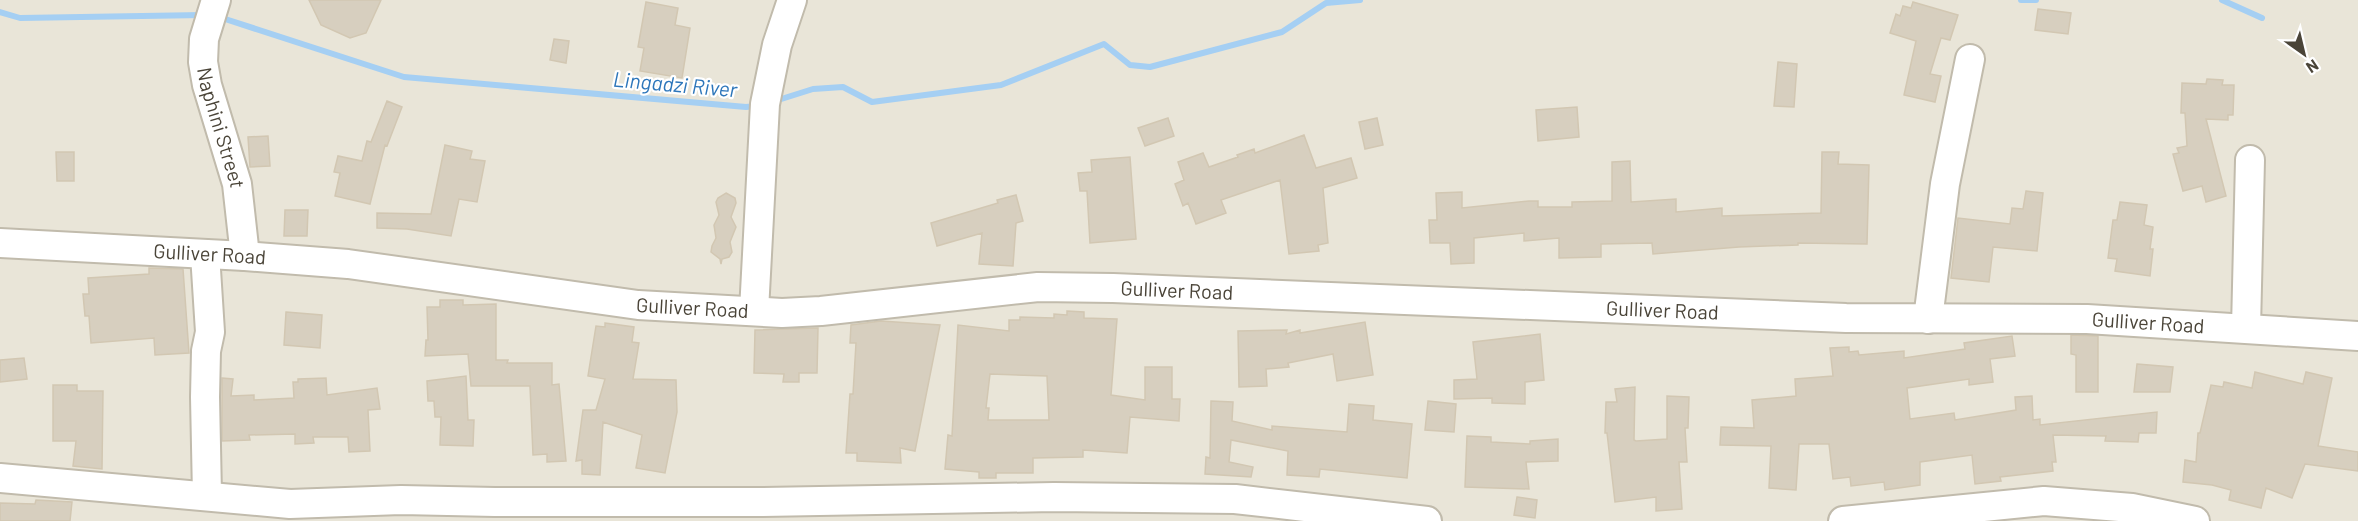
<svg xmlns="http://www.w3.org/2000/svg" width="2358" height="521" viewBox="0 0 2358 521" font-family="Barlow,sans-serif">
<style>
.residential{fill:#e9e5d8}
.lines{fill:none;stroke-linecap:round;stroke-linejoin:round}
.stream{stroke:#a5cff3;stroke-width:6}
.building{fill:#d7cfbf;stroke:#d2c7b2;stroke-width:1.5;fill-rule:evenodd}
.minor-casing{stroke:#c1bbac;stroke-width:32}
.minor{stroke:#fff;stroke-width:28}
.labels{text-anchor:middle;stroke-width:4.5;stroke-linejoin:round;paint-order:stroke}
.street-label{font-size:20px;fill:#4a4438;stroke:#fff}
.water-label{font-size:21px;font-style:italic;fill:#2d76ba;stroke:#fff}
</style>
<rect width="100%" height="100%" fill="#f5f2ea"/>
<path class="residential" d="M 0,0 L 2358,0 L 2358,521 L 0,521 Z"/>
<g class="lines">
<path class="stream" d="M 2021,0 L 2036,0
M 2222,0 L 2262,18
M 0,12 L 20,18 L 203,15
M 219,17 L 404,77 L 746,107 L 756,106
M 775,101 L 813,89 L 843,87 L 872,102 L 1001,85 L 1104,44 L 1130,65 L 1150,67 L 1282,32 L 1326,3 L 1360,0"/>
</g>
<path class="building" d="M 309,0 L 381,0 L 366,33 L 350,38 L 321,25 Z
M 646,2 L 678,8 L 675,25 L 690,28 L 682,78 L 640,71 L 644,48 L 638,47 Z
M 1913,2 L 1958,15 L 1950,40 L 1941,38 L 1930,74 L 1941,76 L 1935,102 L 1904,95 L 1916,41 L 1890,33 L 1896,14 L 1900,16 L 1903,6 L 1911,8 Z
M 2038,9 L 2071,13 L 2068,34 L 2035,30 Z
M 554,39 L 569,41 L 566,63 L 550,60 Z
M 1778,62 L 1797,64 L 1794,107 L 1774,106 Z
M 2207,79 L 2223,80 L 2222,85 L 2234,85 L 2233,115 L 2228,115 L 2228,120 L 2206,119 L 2226,196 L 2206,202 L 2202,186 L 2183,191 L 2173,154 L 2179,153 L 2177,148 L 2187,146 L 2185,113 L 2181,113 L 2182,83 L 2206,84 Z
M 387,101 L 402,107 L 387,146 L 385,145 L 370,204 L 335,196 L 340,173 L 334,172 L 338,156 L 362,161 L 367,141 L 371,142 Z
M 1577,107 L 1579,137 L 1538,141 L 1536,110 Z
M 1168,118 L 1174,136 L 1145,146 L 1138,128 Z
M 1377,118 L 1383,145 L 1365,149 L 1359,122 Z
M 1304,135 L 1316,168 L 1351,158 L 1357,178 L 1323,188 L 1328,243 L 1318,245 L 1319,251 L 1289,254 L 1280,180 L 1221,200 L 1226,213 L 1196,224 L 1188,203 L 1183,206 L 1175,184 L 1184,180 L 1178,162 L 1203,153 L 1209,167 L 1238,157 L 1237,155 L 1254,149 L 1255,153 Z
M 268,136 L 270,166 L 250,167 L 248,137 Z
M 445,145 L 472,151 L 470,159 L 485,161 L 477,202 L 459,199 L 451,236 L 407,229 L 377,228 L 377,213 L 431,214 Z
M 56,152 L 74,152 L 74,181 L 57,181 Z
M 1822,152 L 1839,152 L 1838,164 L 1869,165 L 1867,244 L 1798,243 L 1798,245 L 1739,247 L 1653,254 L 1652,243 L 1601,244 L 1601,257 L 1559,258 L 1559,238 L 1524,241 L 1524,233 L 1474,238 L 1474,263 L 1451,264 L 1450,243 L 1430,243 L 1429,220 L 1437,220 L 1436,193 L 1462,192 L 1462,208 L 1529,201 L 1538,201 L 1538,207 L 1572,207 L 1572,202 L 1612,201 L 1612,162 L 1630,161 L 1631,202 L 1676,199 L 1676,212 L 1722,208 L 1722,216 L 1821,213 Z
M 1130,157 L 1136,239 L 1090,243 L 1087,191 L 1080,191 L 1078,173 L 1092,172 L 1091,160 Z
M 2026,191 L 2043,193 L 2037,251 L 1993,247 L 1989,282 L 1951,278 L 1958,218 L 2010,224 L 2012,208 L 2023,209 Z
M 726,193 L 735,198 L 736,203 L 731,217 L 736,227 L 730,242 L 732,252 L 729,257 L 722,259 L 721,264 L 720,259 L 711,252 L 712,246 L 716,238 L 714,225 L 719,215 L 716,202 L 718,198 Z
M 1016,195 L 1023,221 L 1016,223 L 1013,266 L 979,264 L 982,233 L 937,246 L 931,223 L 998,203 L 997,200 Z
M 2120,202 L 2147,205 L 2144,225 L 2153,227 L 2150,249 L 2153,249 L 2150,276 L 2115,271 L 2117,259 L 2108,258 L 2113,220 L 2117,220 Z
M 285,210 L 308,210 L 307,236 L 284,236 Z
M 149,268 L 183,269 L 189,353 L 155,355 L 154,338 L 91,343 L 89,316 L 85,316 L 83,294 L 89,294 L 88,278 L 149,274 Z
M 440,300 L 463,300 L 463,305 L 496,304 L 496,360 L 508,360 L 507,363 L 552,363 L 552,385 L 559,384 L 566,461 L 547,462 L 547,454 L 533,455 L 530,386 L 471,386 L 468,354 L 425,356 L 426,340 L 428,340 L 427,307 L 440,307 Z
M 1067,311 L 1084,312 L 1084,318 L 1117,319 L 1111,395 L 1145,400 L 1145,367 L 1172,367 L 1172,399 L 1180,399 L 1179,421 L 1130,417 L 1127,453 L 1083,450 L 1083,457 L 1033,458 L 1033,473 L 996,473 L 996,478 L 979,478 L 979,472 L 945,469 L 948,435 L 952,436 L 958,325 L 1009,331 L 1009,320 L 1020,320 L 1020,317 L 1054,318 L 1054,314 L 1067,315 ZM 990,374 L 1047,376 L 1049,420 L 988,420 L 989,408 L 986,408 Z
M 286,312 L 322,315 L 320,348 L 284,345 Z
M 881,321 L 940,325 L 915,451 L 900,448 L 901,463 L 857,461 L 857,453 L 846,453 L 850,394 L 853,394 L 856,343 L 850,343 L 851,325 Z
M 1365,322 L 1373,375 L 1337,381 L 1333,354 L 1288,363 L 1289,367 L 1266,369 L 1267,386 L 1239,387 L 1238,331 L 1287,330 L 1286,334 L 1300,330 L 1300,333 Z
M 605,323 L 634,327 L 632,342 L 639,343 L 633,379 L 676,380 L 677,412 L 665,473 L 636,468 L 642,435 L 603,422 L 600,475 L 582,474 L 582,460 L 576,461 L 583,410 L 596,410 L 605,379 L 588,376 L 596,326 L 605,327 Z
M 818,328 L 817,373 L 799,373 L 799,382 L 783,382 L 784,374 L 754,373 L 755,330 Z
M 1540,334 L 1544,380 L 1525,382 L 1525,404 L 1492,403 L 1492,398 L 1454,399 L 1454,380 L 1477,379 L 1473,342 Z
M 2071,335 L 2098,336 L 2098,392 L 2076,392 L 2076,355 L 2071,354 Z
M 2012,336 L 2015,356 L 1990,359 L 1993,382 L 1969,385 L 1969,379 L 1907,388 L 1910,419 L 1954,413 L 1955,420 L 2016,410 L 2015,397 L 2032,396 L 2033,420 L 2040,419 L 2040,425 L 2157,412 L 2156,433 L 2139,433 L 2138,442 L 2105,441 L 2106,436 L 2053,435 L 2056,462 L 2052,462 L 2053,471 L 2000,477 L 2001,481 L 1975,484 L 1972,455 L 1920,462 L 1920,485 L 1885,490 L 1884,482 L 1851,486 L 1850,477 L 1833,479 L 1829,444 L 1799,444 L 1796,490 L 1769,488 L 1771,446 L 1720,445 L 1721,427 L 1754,428 L 1752,400 L 1796,396 L 1795,379 L 1833,376 L 1830,348 L 1849,347 L 1849,352 L 1858,351 L 1859,355 L 1904,351 L 1904,358 L 1965,349 L 1964,343 Z
M 24,358 L 27,379 L 0,382 L 0,360 Z
M 2137,364 L 2173,367 L 2170,392 L 2134,392 Z
M 2255,372 L 2303,384 L 2306,372 L 2332,378 L 2318,446 L 2358,452 L 2358,471 L 2305,464 L 2292,498 L 2266,488 L 2261,508 L 2229,500 L 2231,490 L 2212,485 L 2183,482 L 2185,460 L 2196,462 L 2198,433 L 2200,433 L 2211,385 L 2223,387 L 2224,382 L 2252,388 Z
M 466,376 L 468,420 L 474,420 L 473,446 L 440,445 L 441,417 L 435,417 L 434,401 L 428,401 L 427,381 Z
M 222,378 L 233,379 L 231,396 L 254,395 L 254,400 L 294,398 L 293,382 L 298,382 L 298,379 L 326,378 L 327,395 L 377,388 L 380,409 L 368,410 L 370,451 L 349,452 L 348,437 L 313,437 L 314,443 L 295,444 L 295,434 L 249,435 L 250,440 L 222,441 Z
M 53,385 L 77,385 L 77,391 L 103,391 L 102,469 L 73,466 L 76,441 L 53,441 Z
M 1635,387 L 1634,440 L 1636,441 L 1667,439 L 1667,396 L 1689,397 L 1688,428 L 1685,428 L 1687,462 L 1679,462 L 1682,509 L 1656,511 L 1656,497 L 1615,502 L 1607,433 L 1605,433 L 1606,402 L 1617,402 L 1615,389 Z
M 1211,401 L 1233,402 L 1232,421 L 1272,430 L 1272,426 L 1347,432 L 1349,404 L 1374,406 L 1373,420 L 1412,424 L 1407,478 L 1320,469 L 1319,477 L 1287,475 L 1288,451 L 1231,440 L 1229,462 L 1253,467 L 1251,477 L 1205,474 L 1206,457 L 1210,458 Z
M 1428,401 L 1456,404 L 1454,432 L 1425,430 Z
M 1467,436 L 1491,437 L 1491,442 L 1530,444 L 1530,441 L 1558,439 L 1558,461 L 1526,462 L 1529,489 L 1465,487 Z
M 1517,497 L 1537,500 L 1535,518 L 1514,515 Z
M 36,500 L 72,502 L 70,521 L 0,521 L 0,503 L 35,504 Z"/>
<g class="lines">
<g class="minor-casing">
<g id="minor">
<path id="s1" d="M 216,0 L 204,39 L 203,62 L 207,85 L 237,184 L 245,256"/>
<path id="s2" d="M 0,243 L 245,256 L 348,264 L 638,305 L 782,313 L 821,311 L 1038,287 L 1113,288 L 1846,318 L 2087,319 L 2358,336"/>
<path d="M 205,254 L 210,332 L 206,351 L 205,397 L 207,495"/>
<path d="M 754,311 L 765,104 L 777,45 L 792,0"/>
<path d="M 1928,319 L 1945,184 L 1970,59"/>
<path d="M 2246,328 L 2250,160"/>
<path d="M 0,478 L 290,504 L 401,500 L 495,502 L 763,502 L 1054,497 L 1235,499 L 1427,521"/>
<path d="M 1843,521 L 2044,501 L 2132,508 L 2195,521"/>
</g>
</g>
<use href="#minor" class="minor"/>
</g>
<g class="labels">
<g class="street-label">
<text dy="7" stroke="none"><textPath href="#s1" startOffset="132">Naphini Street</textPath></text>
<text dy="7" stroke="none"><textPath href="#s2" startOffset="210">Gulliver Road</textPath></text>
<text dy="7" stroke="none"><textPath href="#s2" startOffset="1182">Gulliver Road</textPath></text>
<text dy="7" stroke="none"><textPath href="#s2" startOffset="696">Gulliver Road</textPath></text>
<text dy="7" stroke="none"><textPath href="#s2" startOffset="1668">Gulliver Road</textPath></text>
<text dy="7" stroke="none"><textPath href="#s2" startOffset="2154">Gulliver Road</textPath></text>
</g>
<g class="water-label">
<text transform="translate(675 85) rotate(5)" y="7">Lingadzi River</text>
</g>
</g>
<g transform="translate(2304 54) rotate(146)" stroke="#ffffff" stroke-width="4.5" paint-order="stroke">
<path d="M0-4.5L10 22L0 15L-10 22Z" fill="#4a4438"/>
<text y="-9" font-size="16" font-weight="bold" text-anchor="middle" fill="#4a4438">N</text>
</g>
</svg>
